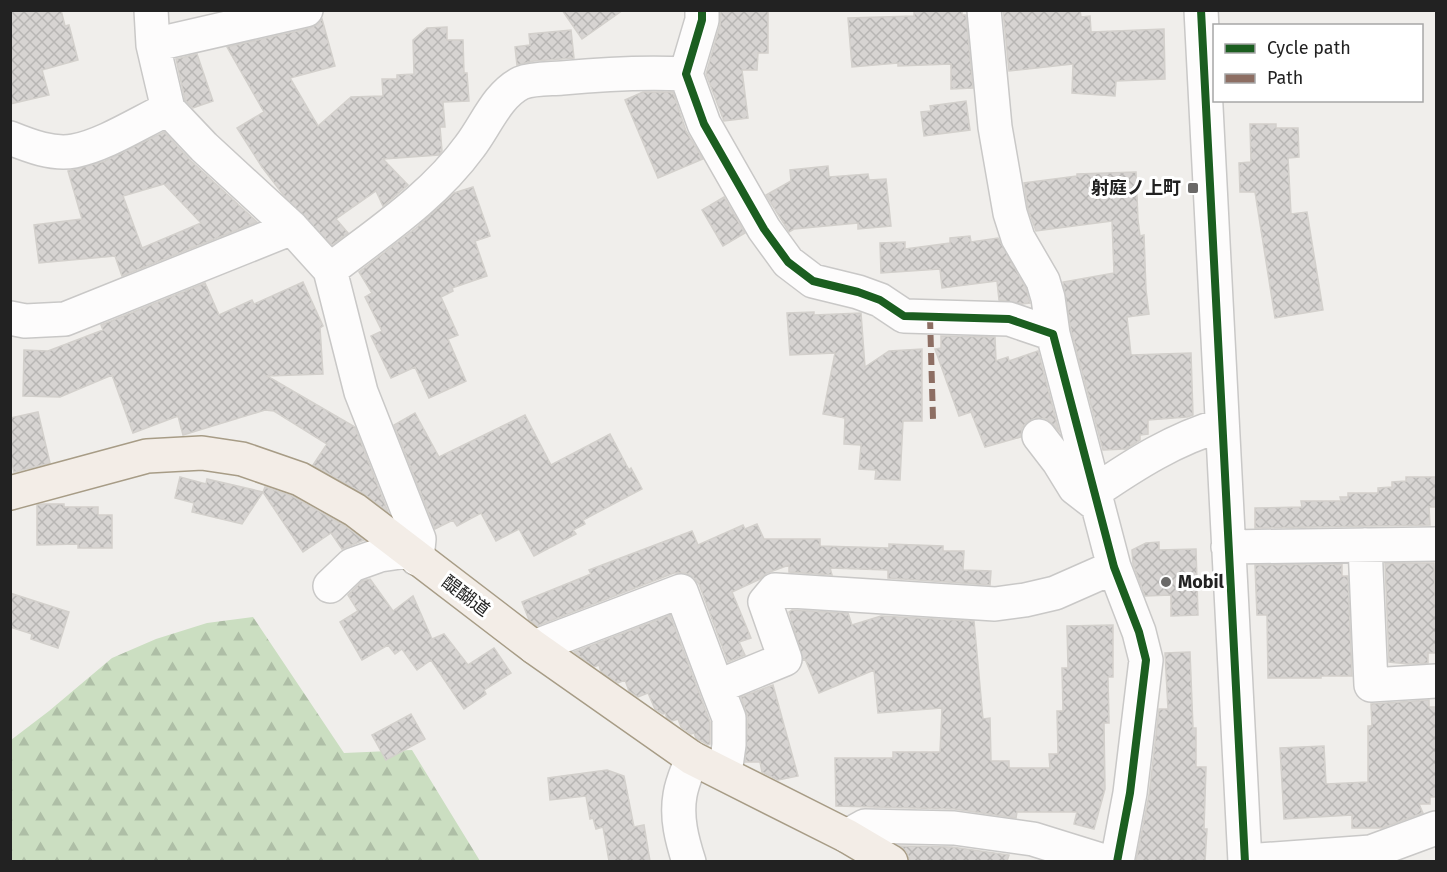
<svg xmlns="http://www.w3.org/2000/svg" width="1447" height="872" viewBox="0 0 1447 872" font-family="'Fira Sans','Noto Sans JP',sans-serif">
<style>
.forest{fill:url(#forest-firs)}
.building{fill:url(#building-cross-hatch);stroke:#d3d0cc;stroke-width:1.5;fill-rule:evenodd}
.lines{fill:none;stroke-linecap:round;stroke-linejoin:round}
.minor-casing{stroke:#c9c8c7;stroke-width:36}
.major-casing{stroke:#a79c86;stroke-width:36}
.minor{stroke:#fdfcfc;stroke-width:33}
.major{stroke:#f3ede7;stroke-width:33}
.quiet{stroke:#8d6e63;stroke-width:6;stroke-dasharray:12 6;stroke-linecap:butt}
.cycleway-casing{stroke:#fff;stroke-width:11}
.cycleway{stroke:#1b5e20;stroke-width:8}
.poi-dot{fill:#6a6968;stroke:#fff;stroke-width:2}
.labels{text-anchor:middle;stroke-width:6;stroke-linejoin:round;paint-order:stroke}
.poi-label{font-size:18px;font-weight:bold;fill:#222;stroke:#fff;text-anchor:end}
.street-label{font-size:18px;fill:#222;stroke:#fff}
</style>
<defs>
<pattern id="forest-firs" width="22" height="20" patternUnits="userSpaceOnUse" patternTransform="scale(1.5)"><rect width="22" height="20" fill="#cbdec1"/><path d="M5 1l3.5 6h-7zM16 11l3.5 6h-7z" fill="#aebea6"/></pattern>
<pattern id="building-cross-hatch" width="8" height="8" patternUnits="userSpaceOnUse" patternTransform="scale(1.5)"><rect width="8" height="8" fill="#d7d4d2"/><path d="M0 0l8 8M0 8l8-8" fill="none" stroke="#b8b6b4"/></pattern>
</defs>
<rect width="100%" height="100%" fill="#f0eeeb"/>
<path class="forest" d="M 253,617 L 344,753 L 412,750 L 480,861 L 11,862 L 11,740 L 49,711 L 112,658 L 156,639 L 207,623 Z"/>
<path class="building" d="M 10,10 L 61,10 L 65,26 L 69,25 L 78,60 L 42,70 L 49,95 L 10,104 Z
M 562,10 L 623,10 L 582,39 Z
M 721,10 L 768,11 L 768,53 L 758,53 L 757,70 L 742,70 L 748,118 L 724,121 L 706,74 L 720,25 Z
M 914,10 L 962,10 L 962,15 L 966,15 L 973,88 L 951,89 L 951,64 L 898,66 L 898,63 L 852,67 L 848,18 L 914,16 Z
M 1080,10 L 1081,17 L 1090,16 L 1091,32 L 1164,29 L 1165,79 L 1116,81 L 1115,96 L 1072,93 L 1073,64 L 1009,71 L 1003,11 Z
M 322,19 L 335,66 L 290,78 L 318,126 L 351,97 L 383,96 L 382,79 L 397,79 L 397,75 L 414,74 L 413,40 L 427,28 L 447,27 L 447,40 L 463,40 L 464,73 L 467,73 L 469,101 L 443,102 L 445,127 L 440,127 L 442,151 L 439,155 L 383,159 L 408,185 L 383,206 L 376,191 L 336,219 L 348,233 L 332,245 L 285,197 L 262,167 L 237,128 L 264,112 L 227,47 L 310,28 L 318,24 Z
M 571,30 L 574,58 L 534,61 L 517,65 L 515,47 L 530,45 L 529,34 Z
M 197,54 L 213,101 L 193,108 L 185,100 L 176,59 Z
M 643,92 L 673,92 L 686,131 L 703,159 L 658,178 L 625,100 Z
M 966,101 L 970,130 L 924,136 L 921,112 L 931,111 L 930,106 Z
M 1250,124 L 1276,124 L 1276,128 L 1298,128 L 1299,157 L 1288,158 L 1291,214 L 1307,212 L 1323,310 L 1275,318 L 1255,192 L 1240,192 L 1239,163 L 1251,162 Z
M 164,132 L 191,161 L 257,222 L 122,276 L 115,256 L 39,263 L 34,225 L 82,219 L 68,171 L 105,161 ZM 164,184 L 201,223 L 142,248 L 123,196 Z
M 828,166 L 829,177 L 868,174 L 869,180 L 886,179 L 891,226 L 858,229 L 858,223 L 794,229 L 789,232 L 766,195 L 791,181 L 790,170 Z
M 1136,172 L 1138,220 L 1140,236 L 1144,235 L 1146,290 L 1149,314 L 1127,317 L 1131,355 L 1191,353 L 1193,415 L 1187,417 L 1148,420 L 1148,434 L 1140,435 L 1140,440 L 1126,449 L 1103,450 L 1071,330 L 1063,282 L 1114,273 L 1112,221 L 1036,231 L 1028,209 L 1024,183 L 1077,176 L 1077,174 Z
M 473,187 L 490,236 L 475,241 L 487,276 L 452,288 L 453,291 L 441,297 L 458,335 L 448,339 L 466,381 L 429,398 L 415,367 L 391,378 L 371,336 L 382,331 L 365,297 L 372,293 L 359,272 L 416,228 L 454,193 Z
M 724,197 L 745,233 L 723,246 L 702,210 Z
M 970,236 L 971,242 L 998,238 L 1026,288 L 1030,303 L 1022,304 L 999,300 L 997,281 L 942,288 L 940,269 L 881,273 L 880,243 L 905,242 L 905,249 L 950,243 L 950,238 Z
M 303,282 L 323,326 L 320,328 L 323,374 L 267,376 L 355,427 L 388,512 L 364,494 L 313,465 L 327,444 L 274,411 L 265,410 L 183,435 L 178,416 L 133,433 L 112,375 L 60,397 L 23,396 L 24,350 L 48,351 L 103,330 L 101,325 L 205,283 L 219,315 L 252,300 L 254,304 Z
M 814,312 L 814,315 L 861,313 L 865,367 L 889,351 L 922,349 L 922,421 L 903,421 L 900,480 L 875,479 L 876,470 L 859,469 L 861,445 L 844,444 L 845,418 L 823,414 L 835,353 L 790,355 L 787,313 Z
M 941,336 L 995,337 L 996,361 L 1008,357 L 1009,361 L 1038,351 L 1059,431 L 1047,419 L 1036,418 L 1027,422 L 1022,428 L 1021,437 L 985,447 L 971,412 L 959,416 L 935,349 L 941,348 Z
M 38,412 L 50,463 L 14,472 L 10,455 L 10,418 Z
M 415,413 L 439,457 L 525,415 L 551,465 L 610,434 L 629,470 L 631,468 L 642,489 L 583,520 L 585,524 L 573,530 L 576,534 L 534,556 L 519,529 L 496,541 L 481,513 L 457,526 L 453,520 L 435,529 L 394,425 Z
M 180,477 L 206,484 L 207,479 L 263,492 L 265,487 L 292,496 L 345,526 L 364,540 L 342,549 L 331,533 L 303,552 L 263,492 L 242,524 L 192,512 L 194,503 L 175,498 Z
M 1406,477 L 1437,477 L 1437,507 L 1429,507 L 1430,525 L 1255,528 L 1255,508 L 1302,507 L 1301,501 L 1341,501 L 1340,497 L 1348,497 L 1348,493 L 1378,493 L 1378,488 L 1392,487 L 1392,482 L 1406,481 Z
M 42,504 L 64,504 L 64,507 L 98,507 L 98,515 L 112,515 L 112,548 L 78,548 L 78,544 L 37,545 L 37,505 Z
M 757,524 L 764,539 L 820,539 L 820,546 L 889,548 L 889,544 L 943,546 L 943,551 L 964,551 L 963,570 L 991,571 L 990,585 L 888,578 L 888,570 L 830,568 L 832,575 L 789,572 L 789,565 L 767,573 L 760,579 L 732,592 L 751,638 L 739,642 L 745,655 L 728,662 L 699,584 L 693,577 L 685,573 L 674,573 L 537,626 L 529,620 L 522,602 L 591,574 L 589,570 L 692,531 L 698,545 L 743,525 L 745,529 Z
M 1159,542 L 1159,550 L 1196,549 L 1198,615 L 1171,616 L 1171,595 L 1145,596 L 1133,564 L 1132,550 L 1146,543 Z
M 1385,563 L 1434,563 L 1437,653 L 1428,653 L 1428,663 L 1408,664 L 1389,662 Z
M 1342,564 L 1342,576 L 1348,576 L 1352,676 L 1321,676 L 1321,678 L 1268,678 L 1267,615 L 1257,615 L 1255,565 Z
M 370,579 L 393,611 L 413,596 L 432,639 L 444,634 L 468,665 L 494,648 L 511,673 L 484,690 L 486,694 L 464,709 L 431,660 L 417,670 L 402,649 L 395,654 L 388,645 L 362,660 L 340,622 L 358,611 L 348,595 L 362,581 Z
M 10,593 L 69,612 L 58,648 L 31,639 L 32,634 L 10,627 Z
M 792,610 L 848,613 L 852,625 L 881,616 L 974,621 L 983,719 L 990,718 L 991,761 L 1009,761 L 1009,768 L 1050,768 L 1049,754 L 1058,754 L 1057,711 L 1063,711 L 1062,668 L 1068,668 L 1067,626 L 1113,625 L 1113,677 L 1108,677 L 1109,723 L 1104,723 L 1105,789 L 1094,829 L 1074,824 L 1077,812 L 1017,812 L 1016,818 L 954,809 L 836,806 L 835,758 L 893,758 L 893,752 L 940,752 L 942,708 L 878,713 L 874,670 L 819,693 L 805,659 L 803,660 L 789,612 Z
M 670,615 L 710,722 L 710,744 L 708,745 L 696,738 L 694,733 L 691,734 L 681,727 L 678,719 L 672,721 L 667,718 L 665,713 L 663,714 L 655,709 L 648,693 L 638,697 L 629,691 L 625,680 L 618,683 L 601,672 L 599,665 L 594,667 L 574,652 Z
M 1190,652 L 1193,728 L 1196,728 L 1196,767 L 1206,767 L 1204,829 L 1207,829 L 1205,861 L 1136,861 L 1149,795 L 1159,709 L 1168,709 L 1165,653 Z
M 773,685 L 798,776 L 778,780 L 762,772 L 760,762 L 745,762 L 748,718 L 741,697 Z
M 1429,700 L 1429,707 L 1437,707 L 1437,797 L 1430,797 L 1430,804 L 1419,804 L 1423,813 L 1382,828 L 1352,828 L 1352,815 L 1284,819 L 1280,748 L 1324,746 L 1326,784 L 1368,782 L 1368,726 L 1372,726 L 1371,704 Z
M 411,714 L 425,739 L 386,760 L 372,735 Z
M 607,770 L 624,776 L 634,827 L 644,825 L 650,861 L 609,861 L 603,827 L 596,829 L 593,818 L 590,819 L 586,796 L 550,800 L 548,778 Z
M 900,846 L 952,847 L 1009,855 L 1007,861 L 910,861 L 907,852 Z"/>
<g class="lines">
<g class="minor-casing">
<path id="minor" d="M 151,10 L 153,45 L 168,109 L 204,147 L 292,228 L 330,270 L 361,392 L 419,539 L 417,559
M 702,10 L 702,20 L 686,74 L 704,124 L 764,229 L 788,262 L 813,281 L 858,292 L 880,300 L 904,316 L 1009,319 L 1053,334
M 984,10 L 995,127 L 1010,213 L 1018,238 L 1043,281 L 1048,298 L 1053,334 L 1114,567 L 1139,632 L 1146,660 L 1130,793 L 1117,862
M 1201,10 L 1245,862
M 153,45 L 306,10
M 10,138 C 30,146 53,155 74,151 C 105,145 140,122 168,109
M 330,270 C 379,232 433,197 470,146 C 486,125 497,95 521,83 C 533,78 550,79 562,78 C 604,74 644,72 686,74
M 10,318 L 25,321 L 65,319 L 292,228
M 1039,436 L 1059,462 L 1075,488 L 1097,505
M 1094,492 C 1135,464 1174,439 1222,425
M 1365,545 L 1371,685 L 1436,681
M 1228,547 L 1436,544
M 330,586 L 352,565 L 380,555 L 407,551
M 534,647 L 681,591 L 717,687
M 725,773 L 729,745 L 729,718 L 717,687 L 785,659 L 765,602 L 775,590 L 995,604 L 1025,600 L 1055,593 L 1114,567
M 847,836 L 865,826 L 954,828 L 1033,839 L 1107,862
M 1245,861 L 1371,852 L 1436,828
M 689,862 C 682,840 676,818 680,795 C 682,782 688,770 692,758"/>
</g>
<g class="major-casing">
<path id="major" d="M 10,493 L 147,456 L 202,453 L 242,459 L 300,479 L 355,510 L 534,647 L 692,758 L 847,836 L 891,862"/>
</g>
<use href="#minor" class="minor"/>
<use href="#major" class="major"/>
<path class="quiet" d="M 930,317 L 933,419"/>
<g class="cycleway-casing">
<path id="cycleway" d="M 702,10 L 702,20 L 686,74 L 704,124 L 764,229 L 788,262 L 813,281 L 858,292 L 880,300 L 904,316 L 1009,319 L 1053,334 L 1114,567 L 1139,632 L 1146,660 L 1130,793 L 1117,862
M 1201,10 L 1245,862"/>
</g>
<use href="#cycleway" class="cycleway"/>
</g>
<g class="poi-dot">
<rect x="1187" y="182" width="12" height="12" rx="3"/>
<circle cx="1166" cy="582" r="6"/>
</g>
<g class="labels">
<g class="poi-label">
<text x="1181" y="194">射庭ノ上町</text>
<text x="1178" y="588" text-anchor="start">Mobil</text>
</g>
<g class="street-label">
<text transform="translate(466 596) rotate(37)" y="6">醍醐道</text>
</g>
</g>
<rect width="1447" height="872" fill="none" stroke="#222222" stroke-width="24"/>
<rect x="1213" y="24" width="210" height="78" fill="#ffffff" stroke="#a7a7a7" stroke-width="1.5"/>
<rect x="1225" y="44" width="30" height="9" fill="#1b5e20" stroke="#a7a7a7" stroke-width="1.5"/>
<text x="1267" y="54" font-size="18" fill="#222222">Cycle path</text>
<rect x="1225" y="74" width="30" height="9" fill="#8d6e63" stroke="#a7a7a7" stroke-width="1.5"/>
<text x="1267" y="84" font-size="18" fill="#222222">Path</text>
</svg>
